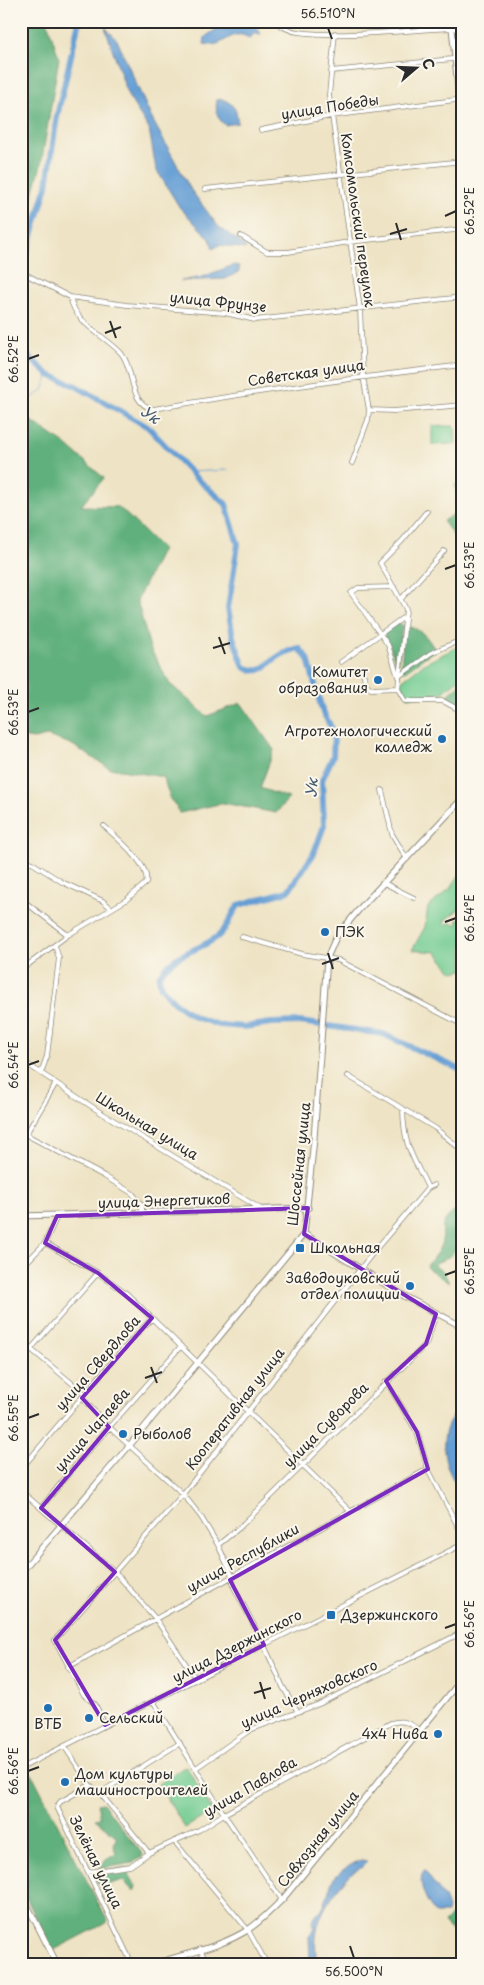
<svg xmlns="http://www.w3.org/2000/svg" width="484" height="1985" viewBox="0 0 484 1985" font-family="'Playpen Sans',sans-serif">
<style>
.green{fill:#73cc92;stroke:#4f7c5e}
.forest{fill:#5eb07c;stroke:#446e54}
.water{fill:#659ed4;stroke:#486480}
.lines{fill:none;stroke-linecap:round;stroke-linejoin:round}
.stream{stroke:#659ed4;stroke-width:1}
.river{stroke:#659ed4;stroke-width:6}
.street-casing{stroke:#8c8778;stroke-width:5.5}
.secondary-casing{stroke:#8c8778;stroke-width:7}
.street{stroke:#fff;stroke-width:4}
.secondary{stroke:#fff;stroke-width:5}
.marked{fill:none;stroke:#7b2cbf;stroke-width:4;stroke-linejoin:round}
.ticks{fill:none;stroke:#2b2b2b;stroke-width:2}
.poi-dot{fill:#1f6fb2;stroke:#fbf7ec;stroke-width:2}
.labels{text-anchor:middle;stroke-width:4;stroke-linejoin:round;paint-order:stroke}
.street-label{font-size:14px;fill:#2b2b2b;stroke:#fbf7ec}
.poi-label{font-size:14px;fill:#2b2b2b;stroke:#fbf7ec;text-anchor:start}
.water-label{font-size:15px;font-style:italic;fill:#42596f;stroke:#fbf7ec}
.neatline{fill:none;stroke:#2b2b2b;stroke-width:2}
.ticks-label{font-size:12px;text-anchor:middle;fill:#2b2b2b}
</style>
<rect width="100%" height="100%" fill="#fbf7ec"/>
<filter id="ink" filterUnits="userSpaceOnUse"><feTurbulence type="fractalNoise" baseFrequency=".02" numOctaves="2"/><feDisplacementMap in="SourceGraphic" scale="10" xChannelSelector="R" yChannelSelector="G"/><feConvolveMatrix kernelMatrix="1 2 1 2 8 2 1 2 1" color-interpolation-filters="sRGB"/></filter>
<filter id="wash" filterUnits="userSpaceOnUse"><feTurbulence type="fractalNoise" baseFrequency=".0096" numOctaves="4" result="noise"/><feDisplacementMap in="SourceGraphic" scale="20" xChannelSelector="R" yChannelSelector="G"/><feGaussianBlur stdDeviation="1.12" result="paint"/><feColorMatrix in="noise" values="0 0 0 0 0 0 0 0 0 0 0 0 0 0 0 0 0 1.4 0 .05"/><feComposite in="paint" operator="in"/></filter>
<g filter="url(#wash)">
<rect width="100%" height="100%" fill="#eee3c4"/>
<path class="green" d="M 432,426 L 455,426 L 456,444 L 432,445 Z
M 463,644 L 463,676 L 442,693 L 408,697 L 400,682 L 422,665 Z
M 462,871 L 463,906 L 445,920 L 444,923 L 446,925 L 451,922 L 457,925 L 458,919 L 463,918 L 463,970 L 453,972 L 436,952 L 412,950 L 425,927 L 428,907 L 450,889 Z
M 186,1766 L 213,1811 L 185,1828 L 158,1784 Z"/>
<path class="forest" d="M 21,21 L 47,21 L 59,58 L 41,165 L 21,238 Z
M 21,376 L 24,378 L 23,415 L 65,444 L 104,478 L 81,506 L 119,507 L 162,549 L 137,600 L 150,648 L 170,684 L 207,716 L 241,703 L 274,750 L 260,788 L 289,798 L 276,813 L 223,803 L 180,813 L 170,798 L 163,777 L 109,768 L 71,744 L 47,736 L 34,739 L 21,737 Z
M 462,477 L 463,478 L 463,561 L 456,539 L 443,521 L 460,510 L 455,485 Z
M 399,622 L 402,625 L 397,669 L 389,643 L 382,633 Z
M 404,626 C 421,628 427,636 435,650 L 405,671 L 401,670 Z
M 463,682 L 463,710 L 447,696 Z
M 455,1211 L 461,1215 L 463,1213 L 463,1226 L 457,1229 C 458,1249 456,1256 435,1263 L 434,1266 L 444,1272 L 449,1283 L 426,1267 C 430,1261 437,1254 440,1247 C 447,1231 435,1226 455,1211 Z
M 32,1774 L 108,1922 L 52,1951 L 21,1887 L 21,1779 Z
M 103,1803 L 143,1855 L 133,1863 L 99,1869 L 106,1859 L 116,1853 L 113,1844 L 117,1837 L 95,1819 L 100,1818 L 97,1804 Z
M 126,1869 L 136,1886 L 135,1890 L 132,1890 L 123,1880 L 100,1887 L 93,1873 Z
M 452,1915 L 463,1925 L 463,1941 L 444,1923 Z"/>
<path class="water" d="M 228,21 L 252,21 L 261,34 L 253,34 L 250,39 C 232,25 225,50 204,44 L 205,37 Z
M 105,27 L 117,40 L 151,117 L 191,190 L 218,226 L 246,247 L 245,249 L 219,245 L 213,249 L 210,239 L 180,208 L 156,169 L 149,129 L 128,96 Z
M 222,99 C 236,105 236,110 238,123 L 225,125 C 217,119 215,110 217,100 Z
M 234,265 L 239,266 L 239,272 L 225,279 L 181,281 L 202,277 Z
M 459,1410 L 461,1415 C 441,1446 463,1463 463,1493 C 443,1471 434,1432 459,1410 Z
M 362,1860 L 367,1861 C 363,1869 354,1870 349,1876 C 324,1903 311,1926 317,1964 L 310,1964 L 309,1936 L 315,1928 L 312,1922 C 313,1916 317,1914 321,1910 C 328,1901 328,1886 335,1877 C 338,1873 345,1869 349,1865 Z
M 424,1870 L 444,1897 L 448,1908 L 447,1913 L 435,1913 C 427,1902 416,1883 424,1870 Z"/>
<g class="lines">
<path class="stream" d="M 29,400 L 43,390 L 49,375
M 190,472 L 228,470
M 449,1916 L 463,1932"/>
<path class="river" d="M 21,272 L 47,186 L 57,116 L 79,21
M 21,350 L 49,375 L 76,386 L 148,427 L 195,477 L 226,504 L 238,544 L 228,608 L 233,637 L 244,667 C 264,676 264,665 279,656 C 285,652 293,650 299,648 L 308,659 L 322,710 L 334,733 L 333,756 L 322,780 L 324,826 L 313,855 L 288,891 L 239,905 C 230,915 229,928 217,937 C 197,952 173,953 159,976 L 161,987 L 176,1004 L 195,1017 L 219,1025 L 244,1027 L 271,1023 L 300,1022 L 383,1034 L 463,1071"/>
</g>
</g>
<g filter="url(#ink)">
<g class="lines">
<g class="street-casing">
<path id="street" d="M 274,21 C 282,27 289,31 298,32 C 346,38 404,30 452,28
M 335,33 L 329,95 L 360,309 L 363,376 L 369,410 L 368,420 L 352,463
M 331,71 L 463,58
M 261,130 L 331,116 L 463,99
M 205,189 L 463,161
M 241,236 L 267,252 L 288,252 L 349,242 L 463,229
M 21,272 L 70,297 L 127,305 L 225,313 L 255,320 L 463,297
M 70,297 C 76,325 103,334 121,353 C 135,369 128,405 154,409 C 257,391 359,377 463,365
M 369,410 L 394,411 L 463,405
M 427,511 L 402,541 L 380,563 L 406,609 L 398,689 L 405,701 L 443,701 L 463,712
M 394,587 L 358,588 L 351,593 L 388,645 L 398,677 L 431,653 L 463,639
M 401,599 L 444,551
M 341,662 L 404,617
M 364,676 L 366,684 L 371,689 L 398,688
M 382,790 L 392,834 L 407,859
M 21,856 L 62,882 L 103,901 L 111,908
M 384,883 L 414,898
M 21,899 L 68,935
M 242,937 L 302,954 L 338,960 L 463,1025
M 21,970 L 68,935 L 126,900 L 146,883 C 151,865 116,837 104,826
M 21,1060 L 100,1112 L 261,1209
M 41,1073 L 47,1056 L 59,958 L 55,946
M 348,1076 L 435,1128 L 463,1151
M 403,1109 C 404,1148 412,1154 428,1188
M 21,1132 L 104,1176 L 132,1193 L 142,1205 L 142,1213
M 26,1134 L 56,1083
M 45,1243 L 98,1273 L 125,1292 L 350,1511
M 21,1268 L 45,1243 L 57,1216
M 21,1341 L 85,1394
M 21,1360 L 98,1273
M 386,1381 L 417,1432 L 428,1469 L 463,1536
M 82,1398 L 109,1427 L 183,1494 L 201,1517 L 218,1545 L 231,1573 L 234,1587 L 264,1645 L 283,1687 L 298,1712
M 21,1469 L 116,1357 L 152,1318
M 21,1491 L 115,1572 L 155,1618 L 196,1679
M 41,1508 L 74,1467 L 181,1346
M 218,1545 L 239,1528 L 426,1344 L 436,1314
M 68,1667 L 428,1469
M 153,1701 L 224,1814 L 282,1900
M 105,1725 L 95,1704 L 84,1695 L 55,1640 L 183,1494 L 376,1249 L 428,1188 L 434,1185
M 64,1746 L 90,1785 L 100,1793 L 149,1853
M 21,1768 L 463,1544
M 196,1768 L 250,1730 L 319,1704 L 463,1632
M 90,1785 L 60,1802 L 57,1807 L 132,1964
M 100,1793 L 180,1743
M 174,1841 L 248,1930 L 267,1964
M 88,1872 L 130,1866 L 149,1853 L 199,1830 L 224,1814 L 391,1723 C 404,1719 410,1723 420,1731
M 200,1949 L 207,1964"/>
</g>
<g class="secondary-casing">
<path id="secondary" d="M 463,27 L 452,28 L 463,138
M 21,1216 L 308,1208
M 304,1234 L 406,1297 L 463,1327
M 21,1572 L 129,1446 L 304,1234 L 314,1139 L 327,958 L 336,937 L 362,906 L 463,798
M 21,1893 L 57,1964
M 154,1964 C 185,1954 222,1947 249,1929 C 261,1921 271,1910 282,1900 L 463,1678"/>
</g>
<use href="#street" class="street"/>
<use href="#secondary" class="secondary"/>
</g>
</g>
<path class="marked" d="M 308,1208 L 304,1234 L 436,1314 L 426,1344 L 386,1381 L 417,1432 L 428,1469 L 230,1580 L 264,1645 L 105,1725 L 55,1640 L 115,1572 L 41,1508 L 109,1427 L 82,1398 L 152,1318 L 98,1273 L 45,1243 L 57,1216 Z"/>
<path class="ticks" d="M 328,28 L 332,39M 445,216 L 456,211M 396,223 L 401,240M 390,234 L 407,229M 110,321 L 116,338M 105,333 L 121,327M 28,359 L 39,355M 445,569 L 456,565M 219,637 L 225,654M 213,648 L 230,643M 28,712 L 39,708M 445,922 L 456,918M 328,953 L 333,969M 322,964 L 339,958M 28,1065 L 39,1061M 445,1275 L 456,1271M 151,1367 L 157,1383M 145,1378 L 162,1372M 28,1418 L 39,1414M 445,1628 L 456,1624M 260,1682 L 265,1699M 254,1693 L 271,1688M 28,1771 L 39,1767M 350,1946 L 354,1958"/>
<g class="poi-dot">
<circle cx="378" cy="680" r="5"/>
<circle cx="442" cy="739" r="5"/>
<circle cx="325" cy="932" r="5"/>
<rect x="295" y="1243" width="10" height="10" rx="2.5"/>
<circle cx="410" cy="1286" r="5"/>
<circle cx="123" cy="1434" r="5"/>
<rect x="326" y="1610" width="10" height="10" rx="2.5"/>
<circle cx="48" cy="1708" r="5"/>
<circle cx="89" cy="1718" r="5"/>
<circle cx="438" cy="1734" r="5"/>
<circle cx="65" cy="1782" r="5"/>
</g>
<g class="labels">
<g class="street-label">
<text transform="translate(330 107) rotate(-9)" y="5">улица Победы</text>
<text transform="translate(358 220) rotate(82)" y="5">Комсомольский переулок</text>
<text transform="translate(218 302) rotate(6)" y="5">улица Фрунзе</text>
<text transform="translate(306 373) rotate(-8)" y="5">Советская улица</text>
<text transform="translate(147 1126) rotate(31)" y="5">Школьная улица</text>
<text transform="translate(299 1164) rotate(-84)" y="5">Шоссейная улица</text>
<text transform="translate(164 1201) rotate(-2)" y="5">улица Энергетиков</text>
<text transform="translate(98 1363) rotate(-49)" y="5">улица Свердлова</text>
<text transform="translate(235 1409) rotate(-52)" y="5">Кооперативная улица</text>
<text transform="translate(326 1425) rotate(-45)" y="5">улица Суворова</text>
<text transform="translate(92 1430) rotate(-49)" y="5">улица Чапаева</text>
<text transform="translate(243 1558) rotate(-29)" y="5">улица Республики</text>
<text transform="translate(237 1646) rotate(-27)" y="5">улица Дзержинского</text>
<text transform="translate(309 1694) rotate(-24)" y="5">улица Черняховского</text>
<text transform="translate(250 1787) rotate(-30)" y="5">улица Павлова</text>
<text transform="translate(318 1839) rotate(-51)" y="5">Совхозная улица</text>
<text transform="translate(96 1862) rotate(64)" y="5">Зелёная улица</text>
</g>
<g class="poi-label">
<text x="368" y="677" text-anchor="end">Комитет<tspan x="368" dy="16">образования</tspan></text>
<text x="432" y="736" text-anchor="end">Агротехнологический<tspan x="432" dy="16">колледж</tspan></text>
<text x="335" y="937">ПЭК</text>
<text x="310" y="1253">Школьная</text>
<text x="400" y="1283" text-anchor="end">Заводоуковский<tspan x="400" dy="16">отдел полиции</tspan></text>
<text x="133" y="1439">Рыболов</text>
<text x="341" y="1620">Дзержинского</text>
<text x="99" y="1723">Сельский</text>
<text x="48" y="1729" text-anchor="middle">ВТБ</text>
<text x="428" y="1739" text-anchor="end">4x4 Нива</text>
<text x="75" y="1779">Дом культуры<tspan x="75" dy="16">машиностроителей</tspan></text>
</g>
<g class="water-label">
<text transform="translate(150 415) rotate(35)" y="5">Ук</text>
<text transform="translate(312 788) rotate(-85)" y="5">Ук</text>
</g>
</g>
<rect width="484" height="1985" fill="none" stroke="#fbf7ec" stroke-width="55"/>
<g transform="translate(416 68) rotate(71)" stroke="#fbf7ec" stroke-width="4" paint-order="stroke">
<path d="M0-4L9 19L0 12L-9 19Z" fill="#2b2b2b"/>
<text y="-8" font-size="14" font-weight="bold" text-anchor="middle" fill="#2b2b2b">С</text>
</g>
<rect x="28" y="28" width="428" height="1930" class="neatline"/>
<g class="ticks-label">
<text x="328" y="18">56.510°N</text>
<text transform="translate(470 211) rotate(-90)" y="4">66.52°E</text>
<text transform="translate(14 359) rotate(-90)" y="4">66.52°E</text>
<text transform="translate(470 565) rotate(-90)" y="4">66.53°E</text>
<text transform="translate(14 712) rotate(-90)" y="4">66.53°E</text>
<text transform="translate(470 918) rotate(-90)" y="4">66.54°E</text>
<text transform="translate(14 1065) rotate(-90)" y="4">66.54°E</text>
<text transform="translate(470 1271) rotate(-90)" y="4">66.55°E</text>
<text transform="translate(14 1418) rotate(-90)" y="4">66.55°E</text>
<text transform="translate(470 1624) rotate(-90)" y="4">66.56°E</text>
<text transform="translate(14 1771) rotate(-90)" y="4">66.56°E</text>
<text x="354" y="1976">56.500°N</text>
</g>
</svg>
